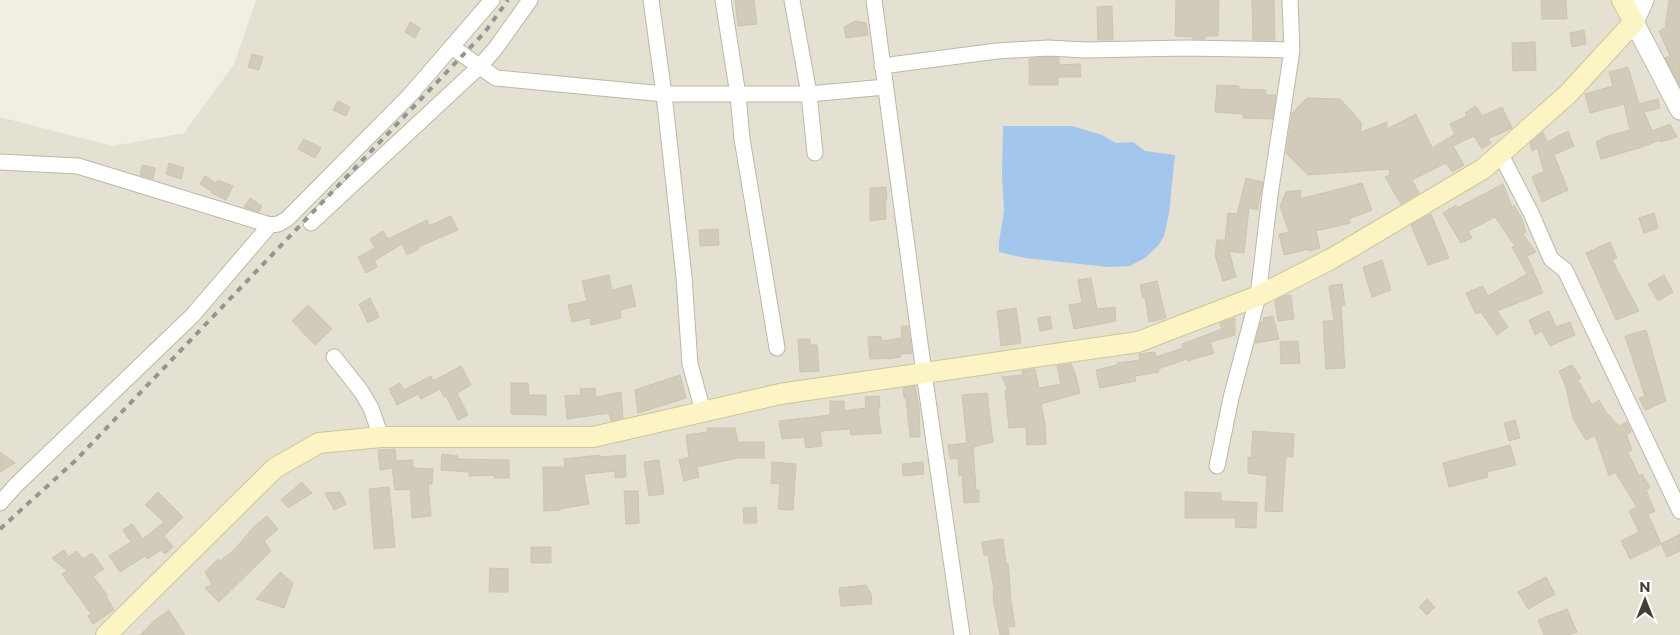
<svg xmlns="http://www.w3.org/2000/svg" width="1680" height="635" viewBox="0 0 1680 635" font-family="Montserrat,sans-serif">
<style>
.residential{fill:#e5e1d2}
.water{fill:#a2c6ec}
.building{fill:#d2cbba;stroke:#cdc4ae}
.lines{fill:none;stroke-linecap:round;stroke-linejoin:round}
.minor-casing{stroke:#bcb7a7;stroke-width:17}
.tertiary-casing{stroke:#bcb7a7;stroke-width:21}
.secondary-casing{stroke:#cfc696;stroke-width:22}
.minor{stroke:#fff;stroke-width:15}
.tertiary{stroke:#fff;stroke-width:19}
.secondary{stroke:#fcf4c4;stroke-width:20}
.rail{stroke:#949494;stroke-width:4;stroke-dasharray:6 6;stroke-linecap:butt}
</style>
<rect width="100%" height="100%" fill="#f1efe4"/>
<path class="residential" d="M 256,0 L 1680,0 L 1680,635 L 0,635 L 0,117 L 113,146 L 184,133 L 234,64 Z"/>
<path class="water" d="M 1003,126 L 1072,126 L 1102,135 L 1116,143 L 1133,142 L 1145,151 L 1175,155 L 1169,213 L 1164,236 L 1158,246 L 1145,258 L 1130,266 L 1108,267 L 1025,258 L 999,252 L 999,242 L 1004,211 L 1002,174 Z"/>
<path class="building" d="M 735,0 L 754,0 L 757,24 L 738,26 Z
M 1176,0 L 1219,0 L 1218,36 L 1205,36 L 1205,39 L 1193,39 L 1193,37 L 1175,36 Z
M 1252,0 L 1274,0 L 1275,40 L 1253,40 Z
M 1541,0 L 1566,0 L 1567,19 L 1542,19 Z
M 1669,0 L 1680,0 L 1680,86 L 1665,58 L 1670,56 L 1659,31 L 1665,28 Z
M 1112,6 L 1113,40 L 1098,40 L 1097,7 Z
M 855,21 L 866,23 L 868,35 L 846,38 L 844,27 Z
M 410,22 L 420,28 L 415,38 L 405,32 Z
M 1584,30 L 1586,44 L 1572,47 L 1570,33 Z
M 1535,42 L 1536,70 L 1513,71 L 1512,43 Z
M 252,54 L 263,57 L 259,70 L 248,67 Z
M 1048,57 L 1059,58 L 1059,65 L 1080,64 L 1081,77 L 1058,77 L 1058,85 L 1029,85 L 1029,59 Z
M 1628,67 L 1639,104 L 1658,99 L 1660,108 L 1644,112 L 1652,131 L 1670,124 L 1677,137 L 1661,142 L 1660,140 L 1639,148 L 1601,159 L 1596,142 L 1605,137 L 1630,130 L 1624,104 L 1590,113 L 1585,94 L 1613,86 L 1609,72 Z
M 1217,85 L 1239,86 L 1239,89 L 1266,90 L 1266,95 L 1276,95 L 1272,119 L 1243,118 L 1243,114 L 1215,112 Z
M 1307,98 L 1340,99 L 1361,122 L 1361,132 L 1387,122 L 1387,129 L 1416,114 L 1432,148 L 1455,134 L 1450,124 L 1467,116 L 1465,113 L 1476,106 L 1482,116 L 1502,107 L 1512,128 L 1488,139 L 1491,143 L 1482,149 L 1474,136 L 1453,146 L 1464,165 L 1452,172 L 1446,163 L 1412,180 L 1419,193 L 1401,204 L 1385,177 L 1390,175 L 1389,169 L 1308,175 L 1286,153 L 1292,113 Z
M 338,101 L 350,107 L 346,116 L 333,110 Z
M 1568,131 L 1574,146 L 1554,155 L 1568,190 L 1542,202 L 1532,177 L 1544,171 L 1537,148 L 1532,151 L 1530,143 L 1543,132 L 1547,142 Z
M 304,139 L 321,148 L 315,158 L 298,149 Z
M 169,163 L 184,168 L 181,179 L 166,174 Z
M 142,165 L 155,168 L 153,179 L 140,175 Z
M 205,176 L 216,183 L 218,180 L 233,186 L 226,200 L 212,193 L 212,192 L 200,184 Z
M 1246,178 L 1263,182 L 1257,210 L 1249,208 L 1244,253 L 1229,251 L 1236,277 L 1223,281 L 1215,255 L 1217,240 L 1225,240 L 1228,213 L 1237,214 Z
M 1362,183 L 1372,210 L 1349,219 L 1350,223 L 1316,231 L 1320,248 L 1309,251 L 1309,249 L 1284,255 L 1279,234 L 1289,232 L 1280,206 L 1286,192 L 1301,190 L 1300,199 Z
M 1503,184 L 1512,207 L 1514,205 L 1522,219 L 1526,232 L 1523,234 L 1536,252 L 1527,256 L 1543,293 L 1497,311 L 1508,327 L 1497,335 L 1481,312 L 1476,314 L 1466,293 L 1483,286 L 1488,296 L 1527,274 L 1512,247 L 1515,246 L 1495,217 L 1468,231 L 1472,238 L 1461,243 L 1443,213 L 1456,205 L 1457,208 Z
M 886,187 L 887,200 L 885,200 L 886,219 L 870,221 L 870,188 Z
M 250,198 L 262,206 L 259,212 L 244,207 Z
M 1654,213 L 1658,228 L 1644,233 L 1639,218 Z
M 1431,214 L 1449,258 L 1428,265 L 1411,225 Z
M 451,216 L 458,230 L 418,247 L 419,249 L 407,255 L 402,244 L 374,261 L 377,267 L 366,273 L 358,257 L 375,248 L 370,239 L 383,231 L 388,239 L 427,220 L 429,226 Z
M 718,229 L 719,245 L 700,246 L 699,230 Z
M 1610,242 L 1617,258 L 1612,260 L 1639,311 L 1616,320 L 1586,253 Z
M 1382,260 L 1391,290 L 1372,297 L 1363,267 Z
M 609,275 L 612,290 L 631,285 L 636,306 L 620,310 L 621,318 L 591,325 L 590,318 L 572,322 L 568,305 L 587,301 L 582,281 Z
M 1664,275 L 1673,292 L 1658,301 L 1648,284 Z
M 1091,278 L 1097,309 L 1115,307 L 1116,321 L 1074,329 L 1069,305 L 1082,303 L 1078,280 Z
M 1157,281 L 1166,318 L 1149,322 L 1145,297 L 1143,298 L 1140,285 Z
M 1342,284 L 1345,305 L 1341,306 L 1345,368 L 1326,369 L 1323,321 L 1334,321 L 1329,286 Z
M 1291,295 L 1294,319 L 1278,321 L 1275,301 L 1284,296 Z
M 370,298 L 379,317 L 368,323 L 359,304 Z
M 308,305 L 332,329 L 315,345 L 292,321 Z
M 1016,308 L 1021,343 L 1001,346 L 997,311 Z
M 1549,311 L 1556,327 L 1570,322 L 1575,335 L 1550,346 L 1542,331 L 1535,335 L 1529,320 Z
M 1050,316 L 1052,329 L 1040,331 L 1038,318 Z
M 1273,316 L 1279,339 L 1255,343 L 1261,322 L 1264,322 L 1263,318 Z
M 1235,318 L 1235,335 L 1210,342 L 1214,353 L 1202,357 L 1202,356 L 1188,361 L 1187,359 L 1158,369 L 1159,372 L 1135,376 L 1136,381 L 1100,388 L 1096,370 L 1117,365 L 1117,363 L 1140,360 L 1139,354 L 1155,352 L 1156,357 L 1183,348 L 1182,344 L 1222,329 L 1220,323 Z
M 901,326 L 908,326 L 912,353 L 900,354 L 900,357 L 888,359 L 888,358 L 870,359 L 868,337 L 881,336 L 882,341 L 902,338 Z
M 1646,330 L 1666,401 L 1645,410 L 1639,398 L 1645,396 L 1625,336 Z
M 798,339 L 810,339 L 810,345 L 817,345 L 819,371 L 800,372 Z
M 1298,341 L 1300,363 L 1281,364 L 1280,342 Z
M 1071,364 L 1077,378 L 1076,378 L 1080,393 L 1041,404 L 1045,423 L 1046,444 L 1027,445 L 1026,427 L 1009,428 L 1005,390 L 1008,390 L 1002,377 L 1023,375 L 1022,371 L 1035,369 L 1039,388 L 1061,384 L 1057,366 Z
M 1572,365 L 1581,378 L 1578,380 L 1592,405 L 1599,400 L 1606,412 L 1619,426 L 1627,422 L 1631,432 L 1626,434 L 1632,450 L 1628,452 L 1639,476 L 1642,474 L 1650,487 L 1646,490 L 1655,511 L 1648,514 L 1661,544 L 1630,559 L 1621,541 L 1639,532 L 1629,511 L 1637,507 L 1615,472 L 1609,476 L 1595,435 L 1586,440 L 1573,419 L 1566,387 L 1559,371 Z
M 461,366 L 471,385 L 457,393 L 468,415 L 458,420 L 446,396 L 444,397 L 440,389 L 421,399 L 418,394 L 397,405 L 389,389 L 400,383 L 404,390 L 431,376 L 433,381 Z
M 680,375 L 686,398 L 638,413 L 635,390 Z
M 511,383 L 528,383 L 529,395 L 546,395 L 546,415 L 511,414 Z
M 915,386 L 919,407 L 920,437 L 910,437 L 906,398 L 904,398 L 903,388 Z
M 595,388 L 596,397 L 621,392 L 623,418 L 611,421 L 609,413 L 567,419 L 565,396 L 581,395 L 580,389 Z
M 987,393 L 993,442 L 973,447 L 976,490 L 979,490 L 979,502 L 964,503 L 962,475 L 959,476 L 958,458 L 950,459 L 948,445 L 967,443 L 962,395 Z
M 879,396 L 880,408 L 878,408 L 881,433 L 851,435 L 850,429 L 820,431 L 822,446 L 806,448 L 804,437 L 782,439 L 779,421 L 830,415 L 830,401 L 844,401 L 844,411 L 866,408 L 865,397 Z
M 1515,420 L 1520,438 L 1509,441 L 1504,423 Z
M 707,428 L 735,428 L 738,442 L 764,442 L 764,458 L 737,458 L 697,467 L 699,477 L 684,481 L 679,460 L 689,457 L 686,435 L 707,432 Z
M 1253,431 L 1294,434 L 1293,457 L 1286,456 L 1282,512 L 1265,511 L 1267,476 L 1248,473 L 1248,457 L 1251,458 Z
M 1510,445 L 1516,465 L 1487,472 L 1488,477 L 1449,487 L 1443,463 Z
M 395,449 L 396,461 L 413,460 L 413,468 L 433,469 L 432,484 L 428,484 L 431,516 L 412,518 L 410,489 L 395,490 L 392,468 L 380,470 L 378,450 Z
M 0,452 L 15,463 L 0,472 Z
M 442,454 L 458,456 L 458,459 L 509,460 L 509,478 L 494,478 L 494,475 L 469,476 L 469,472 L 441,470 Z
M 600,455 L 601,457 L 625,455 L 626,477 L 615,478 L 615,471 L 585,474 L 584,475 L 589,504 L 560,509 L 560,510 L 544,511 L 543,467 L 565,467 L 564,459 Z
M 659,460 L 664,494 L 649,496 L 644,462 Z
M 772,462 L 796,464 L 793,510 L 778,509 L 780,484 L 771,483 Z
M 923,462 L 924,474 L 903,476 L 902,464 Z
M 302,482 L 312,493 L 288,508 L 281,500 Z
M 389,487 L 395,547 L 374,549 L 369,489 Z
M 624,491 L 638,491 L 639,523 L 626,524 Z
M 158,492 L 183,517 L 164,536 L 173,547 L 165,554 L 161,550 L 147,559 L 145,556 L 120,572 L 109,556 L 131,542 L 123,530 L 132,524 L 143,539 L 164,522 L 145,505 Z
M 340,492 L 346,504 L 334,510 L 325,493 Z
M 1185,492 L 1221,493 L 1221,501 L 1257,503 L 1256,528 L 1235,527 L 1236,518 L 1185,518 Z
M 756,507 L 757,523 L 744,523 L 743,508 Z
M 267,516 L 278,529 L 264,541 L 271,551 L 219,602 L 205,588 L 212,584 L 205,572 L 218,559 L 220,561 L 234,550 L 254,527 Z
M 1680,534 L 1680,551 L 1667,557 L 1661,544 Z
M 1003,539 L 1006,564 L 1008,564 L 1009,572 L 1011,601 L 1015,626 L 1008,627 L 1009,635 L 1000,635 L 994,603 L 993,591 L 994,590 L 988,555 L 984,555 L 982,542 Z
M 531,547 L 551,547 L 551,563 L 531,563 Z
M 64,550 L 68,557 L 77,551 L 83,559 L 92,553 L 104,569 L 93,576 L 107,595 L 106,596 L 114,610 L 93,624 L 88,616 L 91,614 L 62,574 L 67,571 L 52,558 Z
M 490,568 L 508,569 L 508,592 L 489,592 Z
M 280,572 L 293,583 L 284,608 L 256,599 Z
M 1546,577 L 1555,594 L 1528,609 L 1518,592 Z
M 866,585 L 871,594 L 872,604 L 841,606 L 839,588 Z
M 1427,599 L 1435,607 L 1427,615 L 1419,607 Z
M 1567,609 L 1577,632 L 1568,635 L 1544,635 L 1538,620 Z
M 169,610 L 185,635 L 140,635 L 154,621 Z"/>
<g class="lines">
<g class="minor-casing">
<path id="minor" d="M 651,0 L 664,94 L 684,277 L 690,364 L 703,411
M 723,0 L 738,95 L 742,139 L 777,348
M 792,0 L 809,94 L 815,153
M 874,0 L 924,373 L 962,635
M 452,47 L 496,78 L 664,94 L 809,94 L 885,87
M 882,66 L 997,51 L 1048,48 L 1086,50 L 1186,48 L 1292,50 L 1290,0
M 1500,153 L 1531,213 L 1551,259 L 1565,270 L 1680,511
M 0,162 L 78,166 L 270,225 L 278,224 L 287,219 L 410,95 L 492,0
M 311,223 L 479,67 L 495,49 L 530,0
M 334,357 L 361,391 L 371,408 L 381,437
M 1217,466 L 1231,398 L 1258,296 L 1270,195 L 1292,50
M 0,503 L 16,485 L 192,316 L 270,225"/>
</g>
<g class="tertiary-casing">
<path id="tertiary" d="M 1644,0 L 1634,22 L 1680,110"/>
</g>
<g class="secondary-casing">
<path id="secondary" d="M 106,635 L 275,468 L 319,443 L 381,437 L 593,437 L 780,394 L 1138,342 L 1258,296 L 1331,259 L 1483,169 L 1568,94 L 1634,22 L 1622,0"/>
</g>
<use href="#minor" class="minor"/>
<use href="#tertiary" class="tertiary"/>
<use href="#secondary" class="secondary"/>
<path class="rail" d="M 0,529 L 75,461 L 485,32 L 508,0"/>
</g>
<g transform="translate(1645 600)" stroke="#ffffff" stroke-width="4" paint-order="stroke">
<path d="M0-4L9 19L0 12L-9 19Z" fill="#433f34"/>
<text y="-8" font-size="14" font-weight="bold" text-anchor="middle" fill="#433f34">N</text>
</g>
</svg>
